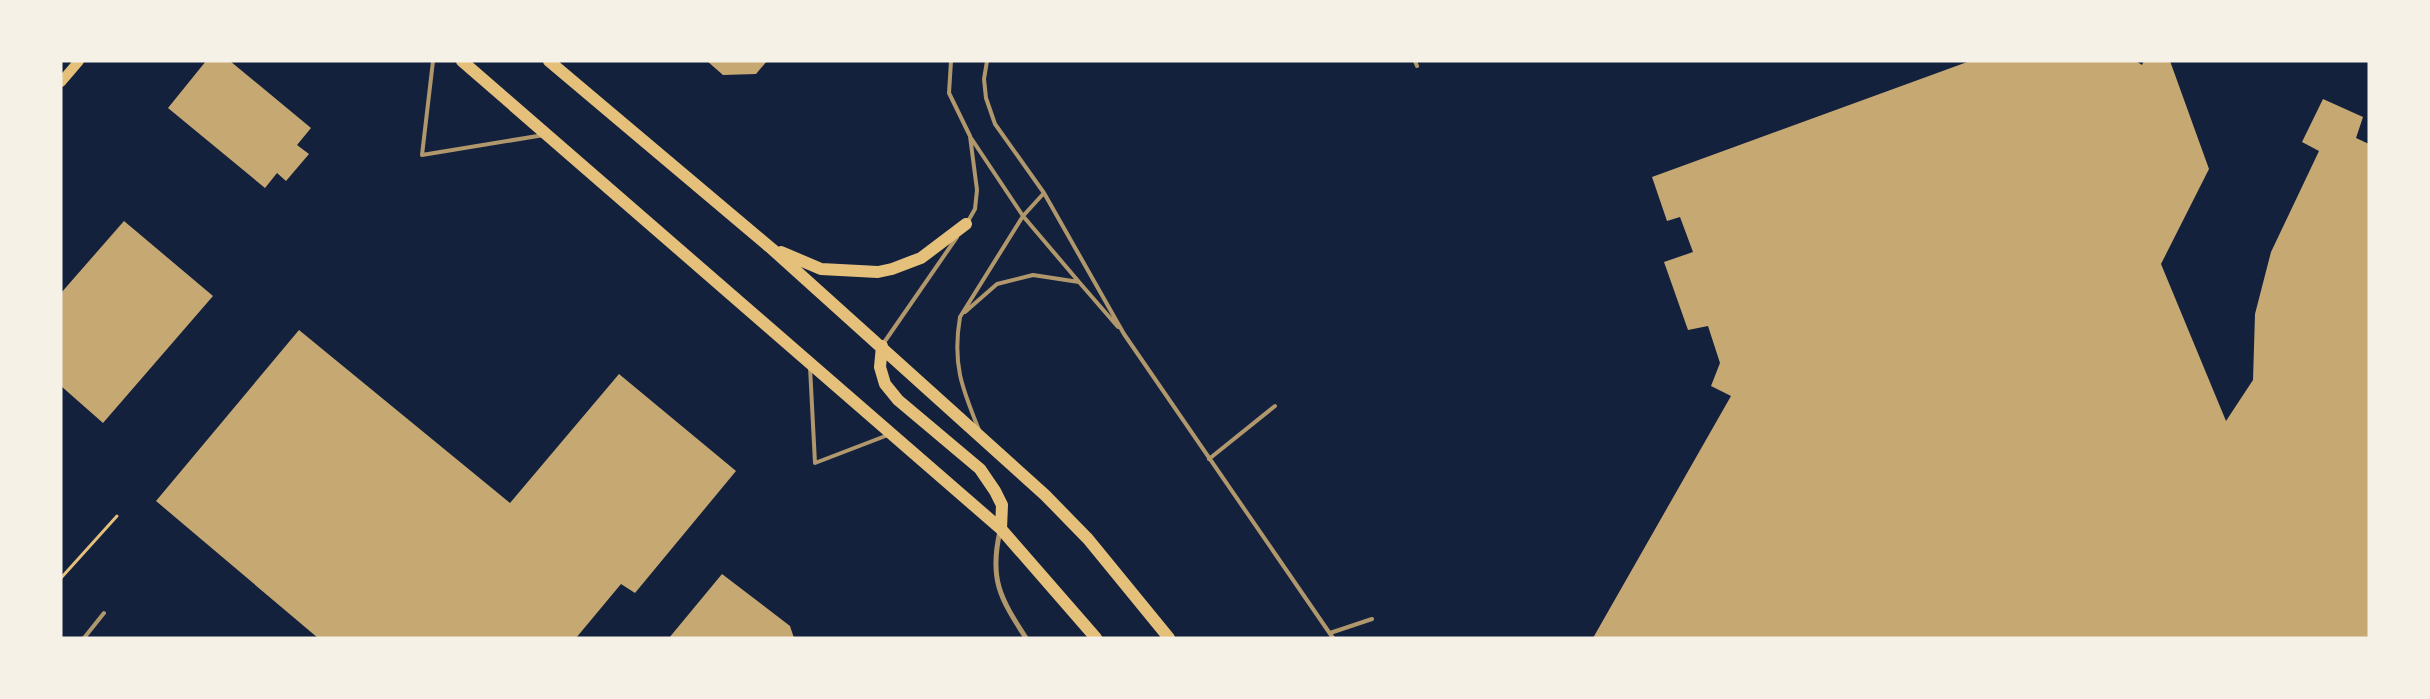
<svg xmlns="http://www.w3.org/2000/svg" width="2430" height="699" viewBox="0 0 2430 699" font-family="Cabin,sans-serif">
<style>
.building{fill:#c6a872}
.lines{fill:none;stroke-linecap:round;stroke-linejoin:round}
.path{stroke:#e5c07b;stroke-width:3}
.service{stroke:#b1986c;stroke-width:4}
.minor{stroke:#b1986c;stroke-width:5}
.secondary{stroke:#e5c07b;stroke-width:10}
.primary{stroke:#e5c07b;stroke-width:12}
</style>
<rect width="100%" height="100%" fill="#14213d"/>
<path class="building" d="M 206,61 L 230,61 L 311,128 L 297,145 L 309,154 L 286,181 L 277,173 L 265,188 L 168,108 Z
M 707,61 L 767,61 L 756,74 L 723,75 Z
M 1970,61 L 2136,61 L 2142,65 L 2144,61 L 2170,61 L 2209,169 L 2161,264 L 2226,421 L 2253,380 L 2255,314 L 2271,252 L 2319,151 L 2302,142 L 2323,99 L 2363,117 L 2356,138 L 2369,144 L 2369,638 L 1593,638 L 1731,396 L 1711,386 L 1720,363 L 1708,326 L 1688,330 L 1664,262 L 1693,252 L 1680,217 L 1667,221 L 1652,177 Z
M 124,221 L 213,296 L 103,423 L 61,386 L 61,293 Z
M 299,330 L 510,503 L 619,374 L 736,471 L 635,593 L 621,584 L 576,638 L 318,638 L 156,501 Z
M 722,574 L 790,626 L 794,638 L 669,638 Z"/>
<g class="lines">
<path class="path" d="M 61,578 L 117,516"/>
<path class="service" d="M 433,61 L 422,155 L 544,135
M 951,61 L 949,93 L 970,136 L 977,190 L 975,209 L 967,223
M 987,61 L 984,79 L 986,98 L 995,124 L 1044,193 L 1124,334 L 1333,638
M 1415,61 L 1417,66
M 971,138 L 1023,216 L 1079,282
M 965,312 L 997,284 L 1033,275 L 1079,282 L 1118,327
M 883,344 L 957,237
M 810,367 L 815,463 L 888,435
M 979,430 C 962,388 952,364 960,317 L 1023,216 L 1044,193
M 1209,459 L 1275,406
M 1330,633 L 1372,619
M 84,638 L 104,613"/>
<path class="minor" d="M 1000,531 C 989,579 1000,598 1026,638"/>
<path class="secondary" d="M 61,82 L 79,61"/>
<path class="primary" d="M 462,61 L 1001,529 L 1096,638
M 549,61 L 772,249 L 1045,495 L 1088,539 L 1169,638
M 781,252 L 821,269 L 878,272 L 892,269 L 921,258 L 966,224
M 882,346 L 880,367 L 885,384 L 898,400 L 980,469 L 995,491 L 1002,505 L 1001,529"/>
</g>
<rect width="2430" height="699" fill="none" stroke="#f6f1e7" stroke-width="125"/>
</svg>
